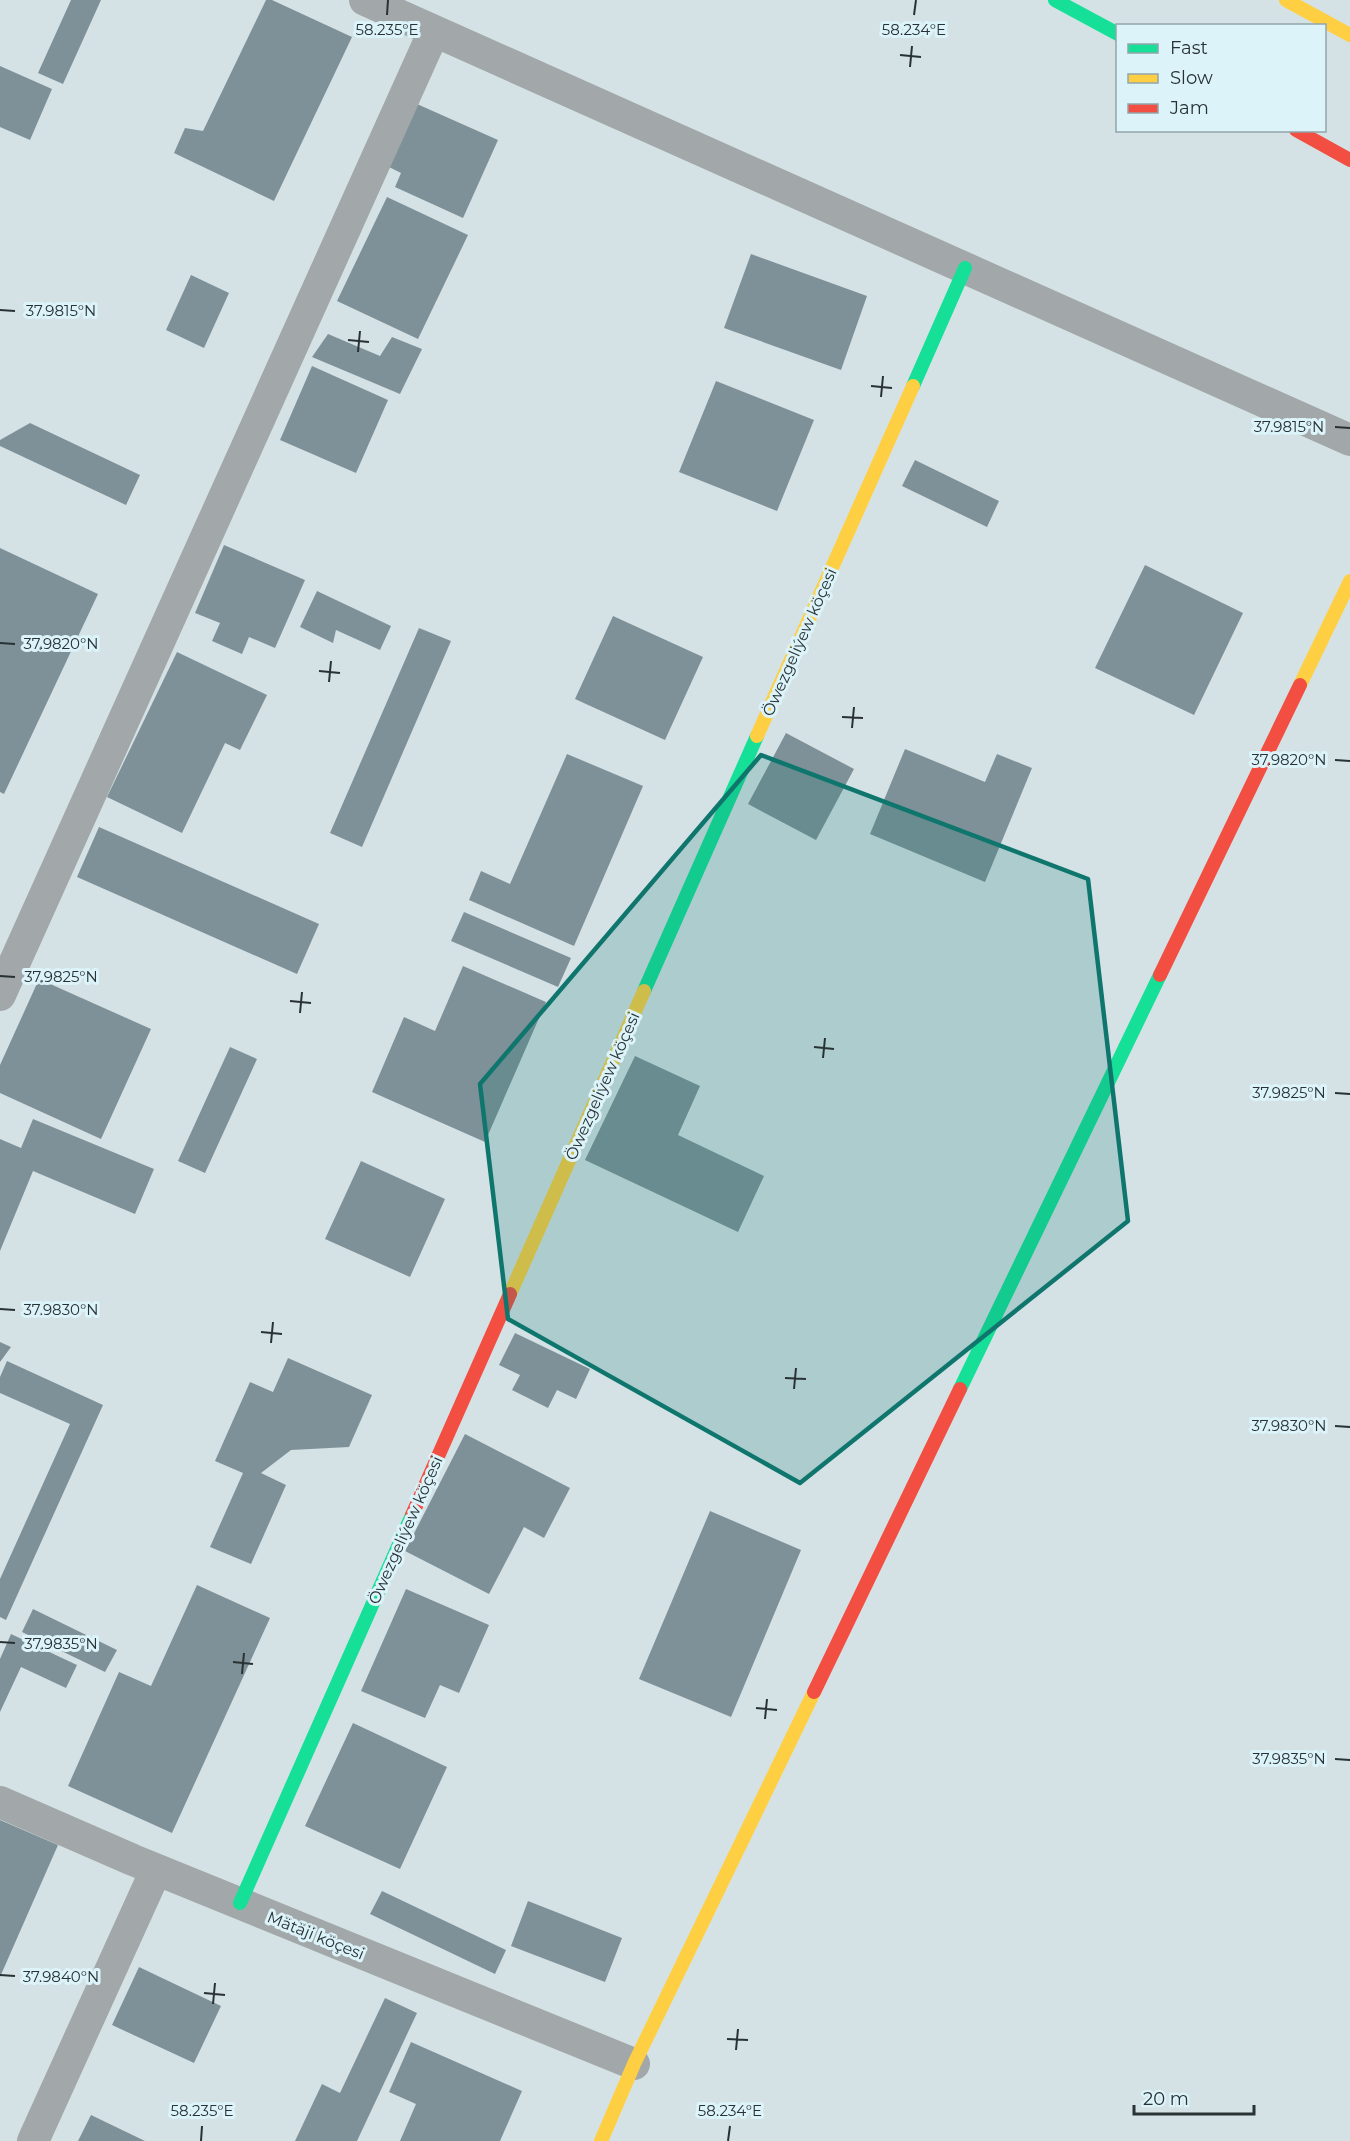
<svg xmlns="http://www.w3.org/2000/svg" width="1350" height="2141" viewBox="0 0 1350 2141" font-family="Montserrat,sans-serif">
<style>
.building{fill:#7f9198}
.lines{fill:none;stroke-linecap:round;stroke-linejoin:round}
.street{stroke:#a2a8a9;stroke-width:32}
.fast{stroke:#16e098;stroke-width:14}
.slow{stroke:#ffcf43;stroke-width:14}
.jam{stroke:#f24e42;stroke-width:14}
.marked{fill:#0f766e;fill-opacity:0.2;stroke:#0f766e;stroke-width:4.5;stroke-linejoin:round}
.ticks{fill:none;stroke:#283134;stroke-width:2}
.labels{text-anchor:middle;stroke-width:6;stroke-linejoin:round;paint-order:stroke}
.street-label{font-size:16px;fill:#283134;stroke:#dbf3f9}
.ticks-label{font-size:15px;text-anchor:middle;fill:#283134;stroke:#dbf3f9;stroke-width:6;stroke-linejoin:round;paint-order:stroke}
</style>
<rect width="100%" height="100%" fill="#d5e2e5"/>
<path class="building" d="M 71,0 L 101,0 L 63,84 L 38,73 Z
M 266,0 L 272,0 L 352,37 L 274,201 L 174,153 L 185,128 L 203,131 Z
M 0,66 L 52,89 L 30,140 L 0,127 Z
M 417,104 L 498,140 L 463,218 L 395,187 L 401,173 L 389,167 Z
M 387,197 L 468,235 L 418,339 L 337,301 Z
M 751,254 L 867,296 L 841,370 L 724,328 Z
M 191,275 L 229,293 L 204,348 L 166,330 Z
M 328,334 L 380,356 L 392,337 L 422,349 L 400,394 L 312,357 Z
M 312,366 L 388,400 L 356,473 L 280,440 Z
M 716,381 L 814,420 L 777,511 L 679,472 Z
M 30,423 L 140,475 L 126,505 L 0,446 L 0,440 Z
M 915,460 L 999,501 L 987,527 L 902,486 Z
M 224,545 L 305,580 L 275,648 L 249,637 L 242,654 L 212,641 L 220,623 L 195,613 Z
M 0,548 L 98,594 L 4,794 L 0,792 Z
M 1145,565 L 1243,613 L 1194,715 L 1095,668 Z
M 317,591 L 391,626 L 380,650 L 336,630 L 333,643 L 300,627 Z
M 613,616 L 703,657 L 665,740 L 575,699 Z
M 419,628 L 451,641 L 362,847 L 330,833 Z
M 177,652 L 267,695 L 240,750 L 225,743 L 182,833 L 107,797 Z
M 786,733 L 854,769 L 816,840 L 748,804 Z
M 905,749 L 985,782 L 997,754 L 1032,768 L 985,882 L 870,834 Z
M 567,754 L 643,786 L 574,946 L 469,900 L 481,871 L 510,884 Z
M 99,827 L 319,924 L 297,974 L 77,877 Z
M 464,912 L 571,958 L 558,987 L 451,941 Z
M 463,966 L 546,1002 L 485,1142 L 372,1092 L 404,1017 L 435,1031 Z
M 39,979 L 151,1029 L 101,1139 L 0,1093 L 0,1065 Z
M 230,1047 L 257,1059 L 205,1173 L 178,1161 Z
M 635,1056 L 700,1086 L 678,1135 L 764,1176 L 738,1232 L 585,1160 Z
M 33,1119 L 154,1169 L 135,1214 L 33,1171 L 0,1251 L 0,1139 L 21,1148 Z
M 361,1161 L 445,1199 L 410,1277 L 325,1239 Z
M 515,1333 L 590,1369 L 576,1399 L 557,1390 L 548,1408 L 512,1390 L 520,1375 L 499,1365 Z
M 0,1342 L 11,1347 L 0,1362 Z
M 288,1358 L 372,1395 L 349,1447 L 291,1450 L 261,1473 L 286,1485 L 251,1564 L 210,1547 L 243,1473 L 215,1461 L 250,1382 L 273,1392 Z
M 7,1361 L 103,1405 L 6,1620 L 0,1617 L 0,1579 L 70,1424 L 0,1393 L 0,1377 Z
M 465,1434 L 570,1488 L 544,1538 L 524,1527 L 489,1594 L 405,1551 Z
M 710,1511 L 801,1550 L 731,1717 L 639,1679 Z
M 197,1585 L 270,1618 L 172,1833 L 68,1786 L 119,1672 L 151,1686 Z
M 406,1589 L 489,1625 L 459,1693 L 440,1685 L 425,1718 L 361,1691 Z
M 33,1609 L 117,1650 L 105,1672 L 22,1632 Z
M 11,1634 L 77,1665 L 66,1688 L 21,1667 L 0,1712 L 0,1659 Z
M 353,1723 L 447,1767 L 400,1869 L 305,1826 Z
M 0,1820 L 58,1845 L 0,1977 Z
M 382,1891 L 506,1950 L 495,1974 L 370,1914 Z
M 528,1901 L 622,1938 L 605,1982 L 511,1946 Z
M 139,1967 L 221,2006 L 194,2063 L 112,2025 Z
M 385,1998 L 417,2013 L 357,2141 L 295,2141 L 322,2084 L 340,2093 Z
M 411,2042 L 522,2091 L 500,2141 L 400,2141 L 416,2104 L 389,2092 Z
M 91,2115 L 145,2141 L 78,2141 Z"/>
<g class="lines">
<path class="street" d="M 365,0 L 1350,440
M 0,995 L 434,31
M 0,1802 L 133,1860 L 634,2064
M 33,2141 L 156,1870"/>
<path class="fast" d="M 1055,0 L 1118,34
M 913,386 L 965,268
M 644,991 L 757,736
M 960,1389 L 1160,975
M 240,1903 L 412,1515"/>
<path class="slow" d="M 1286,0 L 1350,35
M 1300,685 L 1350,581
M 757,736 L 913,386
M 510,1294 L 644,991
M 601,2141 L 634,2064 L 814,1692"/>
<path class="jam" d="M 1296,130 L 1350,160
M 1160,975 L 1300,685
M 412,1515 L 510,1294
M 814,1692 L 960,1389"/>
</g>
<path class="marked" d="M 761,755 L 1088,879 L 1128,1221 L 800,1483 L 508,1319 L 480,1084 Z"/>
<path class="ticks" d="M 387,15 L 388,0M 914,15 L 916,0M 900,55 L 921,57M 910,67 L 912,46M 0,310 L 15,311M 348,340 L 369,342M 358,352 L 360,331M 871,386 L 892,388M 881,397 L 883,376M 1335,427 L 1350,428M 0,643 L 15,644M 319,671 L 340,673M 329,682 L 331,661M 842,717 L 863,718M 852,728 L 854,707M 1335,760 L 1350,761M 0,976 L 15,977M 290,1001 L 311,1003M 300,1013 L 302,992M 814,1047 L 834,1049M 823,1058 L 825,1038M 1335,1093 L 1350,1094M 0,1309 L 15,1310M 261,1332 L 282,1334M 271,1343 L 273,1322M 785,1378 L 806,1379M 794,1389 L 796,1368M 1335,1426 L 1350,1427M 0,1642 L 15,1643M 233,1662 L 253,1664M 242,1674 L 244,1653M 756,1708 L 777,1710M 765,1719 L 767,1699M 1335,1759 L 1350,1760M 0,1975 L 15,1976M 204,1993 L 225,1995M 213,2004 L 215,1983M 727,2039 L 748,2040M 736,2050 L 738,2029M 201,2141 L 202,2126M 728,2141 L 730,2126"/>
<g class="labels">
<g class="street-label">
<text transform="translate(799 642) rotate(-66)" y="6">Öwezgeliýew köçesi</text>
<text transform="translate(602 1086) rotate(-66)" y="6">Öwezgeliýew köçesi</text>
<text transform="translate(405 1530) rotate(-66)" y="6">Öwezgeliýew köçesi</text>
<text transform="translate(316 1935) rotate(22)" y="6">Mätäji köçesi</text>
</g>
</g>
<g class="ticks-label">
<text x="387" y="35">58.235°E</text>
<text x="914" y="35">58.234°E</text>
<text x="61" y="316">37.9815°N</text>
<text x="1289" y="432">37.9815°N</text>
<text x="61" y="649">37.9820°N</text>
<text x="1289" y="765">37.9820°N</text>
<text x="61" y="982">37.9825°N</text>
<text x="1289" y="1098">37.9825°N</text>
<text x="61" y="1315">37.9830°N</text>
<text x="1289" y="1431">37.9830°N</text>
<text x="61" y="1649">37.9835°N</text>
<text x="1289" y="1764">37.9835°N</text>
<text x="61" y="1982">37.9840°N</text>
<text x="202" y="2116">58.235°E</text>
<text x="730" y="2116">58.234°E</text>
</g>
<rect x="1116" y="24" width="210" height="108" fill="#dbf3f9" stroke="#93a5aa" stroke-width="1.5"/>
<rect x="1128" y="44" width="30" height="9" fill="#16e098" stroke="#93a5aa" stroke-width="1.5"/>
<text x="1170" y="54" font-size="18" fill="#283134">Fast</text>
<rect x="1128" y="74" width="30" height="9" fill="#ffcf43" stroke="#93a5aa" stroke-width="1.5"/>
<text x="1170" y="84" font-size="18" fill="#283134">Slow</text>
<rect x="1128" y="104" width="30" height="9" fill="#f24e42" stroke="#93a5aa" stroke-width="1.5"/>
<text x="1170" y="114" font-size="18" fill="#283134">Jam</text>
<path d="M1134 2105v9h120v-9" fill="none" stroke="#283134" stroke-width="3"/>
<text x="1143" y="2105" font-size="18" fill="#283134" stroke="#dbf3f9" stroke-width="4.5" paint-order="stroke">20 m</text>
</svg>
